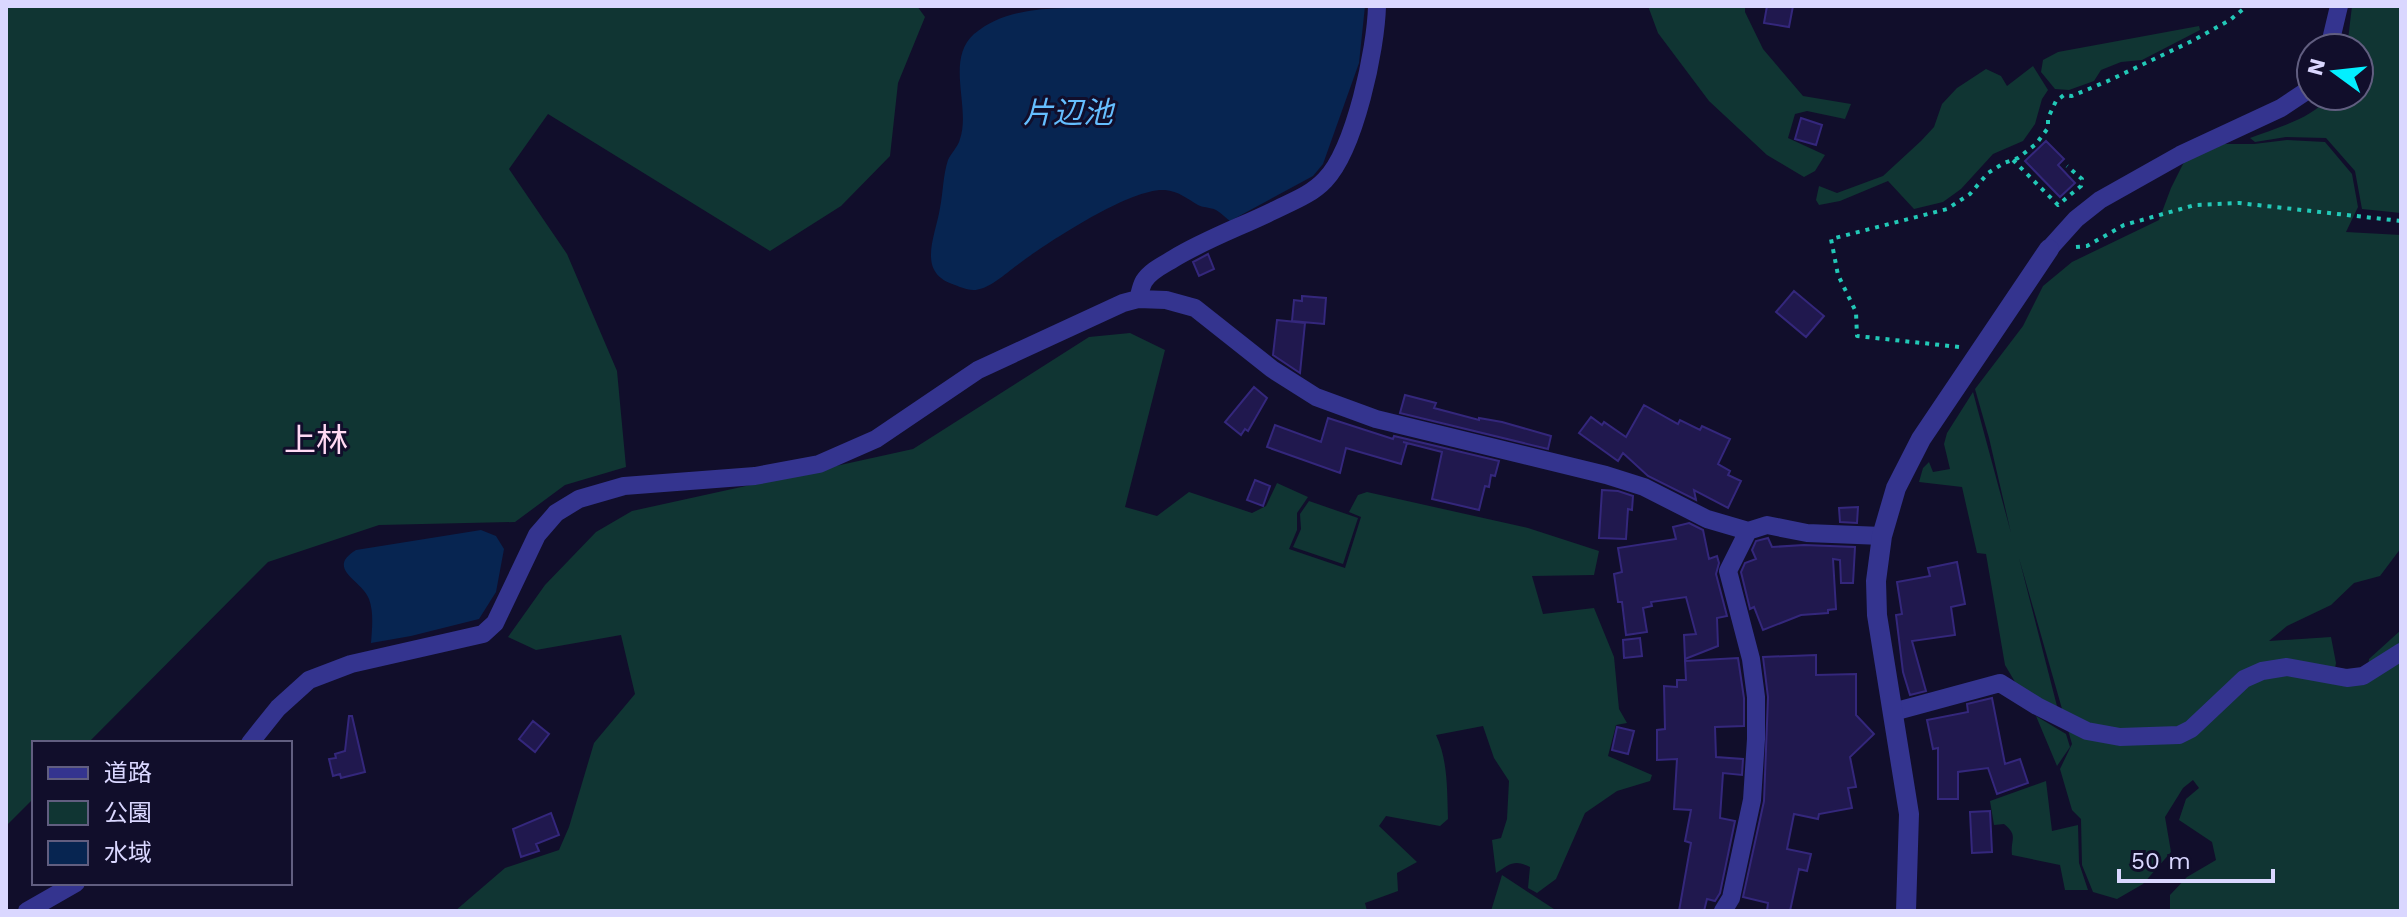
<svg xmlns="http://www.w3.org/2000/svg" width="2407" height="917" viewBox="0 0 2407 917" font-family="'Work Sans','Noto Sans JP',sans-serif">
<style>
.green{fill:#103533}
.water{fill:#072551}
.building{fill:#20184e;stroke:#34277c;stroke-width:2}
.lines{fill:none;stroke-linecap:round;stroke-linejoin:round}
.path{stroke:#22c8b7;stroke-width:4;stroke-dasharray:4 6;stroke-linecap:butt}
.minor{stroke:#34348f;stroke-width:18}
.tertiary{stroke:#34348f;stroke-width:20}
.labels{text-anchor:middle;stroke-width:6;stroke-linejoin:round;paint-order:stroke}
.water-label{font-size:30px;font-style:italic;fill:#65beff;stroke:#110e2b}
.quarter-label{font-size:32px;fill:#ffd9f3;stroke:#110e2b}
</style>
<rect width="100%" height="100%" fill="#110e2b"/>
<path class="green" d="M 6,6 L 917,6 L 925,17 L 898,83 L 890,156 L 841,206 L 770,251 L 548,114 L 509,169 L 567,254 L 617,371 L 626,467 L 565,485 L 515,522 L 379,525 L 268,562 L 88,743 L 34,743 L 34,798 L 6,826 Z
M 1648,6 L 1745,6 L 1745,12 L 1763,49 L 1803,96 L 1851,104 L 1845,119 L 1807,111 L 1795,114 L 1788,138 L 1825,155 L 1815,171 L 1804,177 L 1767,155 L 1709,101 L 1658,33 Z
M 2352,6 L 2401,6 L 2401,213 L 2362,209 L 2355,171 L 2326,138 L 2286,137 L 2255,142 L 2250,138 C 2275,128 2313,119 2329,96 L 2359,96 L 2359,48 L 2347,48 Z
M 2199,26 L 2200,30 L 2142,60 L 2121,62 L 2101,70 L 2094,81 L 2069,90 L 2055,89 L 2041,72 L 2043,60 L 2058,52 Z
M 2033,66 L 2048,90 L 2042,99 L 2035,124 L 2023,141 L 1993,154 L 1961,189 L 1943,202 L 1914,209 L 1888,181 L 1840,201 L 1819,205 L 1816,200 L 1819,186 L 1837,193 L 1883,176 L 1921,141 L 1934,127 L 1942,104 L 1957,88 L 1986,69 L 2001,76 L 2007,86 Z
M 2287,140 L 2325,142 L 2352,174 L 2358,207 L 2346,232 L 2401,235 L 2401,548 L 2380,576 L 2354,583 L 2331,605 L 2287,626 L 2269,641 L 2331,637 L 2336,663 L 2332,684 L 2365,685 L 2369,659 L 2401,630 L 2401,911 L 2170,911 L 2170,895 L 2187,877 L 2216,860 L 2212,842 L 2179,820 L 2186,799 L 2199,788 L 2193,780 L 2183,788 L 2165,817 L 2171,852 L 2143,884 L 2117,899 L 2093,892 L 2082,865 L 2081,819 L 2072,810 L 2060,769 L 2072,744 L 2019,558 L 2058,710 L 2018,687 L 2005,665 L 1986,554 L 1977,553 L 1962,487 L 1919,482 L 1923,468 L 1929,462 L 1933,472 L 1950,469 L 1944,444 L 1947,433 L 1973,392 L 2011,533 L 1989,438 L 1975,389 L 2023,326 L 2043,286 L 2072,262 L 2159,220 L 2171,188 L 2184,162 L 2224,144 L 2254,144 Z
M 1130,333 L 1165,350 L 1125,507 L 1157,516 L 1189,492 L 1252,513 L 1266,506 L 1277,483 L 1308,497 L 1297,513 L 1297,530 L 1289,549 L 1345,568 L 1361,517 L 1349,512 L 1358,495 L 1367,492 L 1528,528 L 1599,551 L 1594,575 L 1532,576 L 1543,614 L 1594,608 L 1614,657 L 1619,709 L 1627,723 L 1616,725 L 1608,756 L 1652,775 L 1650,781 L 1617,791 L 1585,813 L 1556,879 L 1537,893 L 1528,888 L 1530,867 C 1514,859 1510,864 1496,873 L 1492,840 L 1501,838 L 1507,819 L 1509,781 L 1494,758 L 1483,726 L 1436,735 C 1448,760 1447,790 1448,819 L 1440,826 L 1386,816 L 1379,826 L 1417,862 L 1397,873 L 1398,891 L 1365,903 L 1367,911 L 455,911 L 505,868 L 559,850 L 569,827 L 594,743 L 635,694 L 621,635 L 536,650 L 508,637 L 545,585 L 596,532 L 632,511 L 913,449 L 1089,337 Z
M 1309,501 L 1358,518 L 1343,564 L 1293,547 L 1301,529 L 1300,514 Z
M 2036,716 L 2066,734 L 2070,747 L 2057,766 Z
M 2046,781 L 2052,831 L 2078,825 L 2079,863 L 2088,890 L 2065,890 L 2060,865 L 2012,855 C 2010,839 2019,836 2004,824 L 1994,825 L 1990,801 Z
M 1502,875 L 1557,911 L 1491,911 Z"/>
<path class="water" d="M 1120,6 L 1365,6 L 1359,63 L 1323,164 L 1313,176 L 1230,221 C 1226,218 1221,213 1216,210 C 1210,207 1204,208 1198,205 C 1188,199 1178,191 1165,190 C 1132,187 1048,242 1020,263 C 1007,272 989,290 973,290 C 968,290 960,287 955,285 C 916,273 935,238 940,208 C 943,193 943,175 948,160 C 951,153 958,147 960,139 C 971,107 945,60 974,34 C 1014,0 1071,11 1120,6 Z
M 481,530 L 496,536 L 504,549 L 496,592 L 479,619 L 411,636 L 371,643 C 372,628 374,613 369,599 C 362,580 325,569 356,550 Z"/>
<path class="building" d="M 1767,6 L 1793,6 L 1789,27 L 1764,23 Z
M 1801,118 L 1822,125 L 1816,145 L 1795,139 Z
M 2046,141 L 2064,159 L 2058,165 L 2075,183 L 2060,197 L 2025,161 Z
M 1208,254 L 1214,269 L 1199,276 L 1193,262 Z
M 1794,291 L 1824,316 L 1806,337 L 1776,312 Z
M 1302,296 L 1326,298 L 1324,324 L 1292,321 L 1294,300 L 1302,301 Z
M 1277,320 L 1305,323 L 1300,373 L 1273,355 Z
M 1254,387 L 1267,398 L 1248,431 L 1245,429 L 1241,435 L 1225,422 Z
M 1405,395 L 1436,403 L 1434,408 L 1479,420 L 1479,418 L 1502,422 L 1551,436 L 1548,449 L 1400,413 Z
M 1644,405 L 1678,424 L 1680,420 L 1700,430 L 1702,426 L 1730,439 L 1718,464 L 1730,471 L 1728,475 L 1741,481 L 1728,508 L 1694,490 L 1696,500 L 1648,476 L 1623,453 L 1618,461 L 1579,433 L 1591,417 L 1602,425 L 1604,422 L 1626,437 Z
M 1328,418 L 1393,439 L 1394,436 L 1499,461 L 1495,476 L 1491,475 L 1489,487 L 1485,486 L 1479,510 L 1432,499 L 1442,452 L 1403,442 L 1407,443 L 1401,464 L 1346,448 L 1340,473 L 1267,447 L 1275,425 L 1321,442 Z
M 1255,480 L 1270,486 L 1263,506 L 1247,500 Z
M 1602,490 L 1618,491 L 1633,496 L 1632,510 L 1628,509 L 1626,539 L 1599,538 Z
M 1858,507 L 1857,523 L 1840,522 L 1839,508 Z
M 1689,523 L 1703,530 L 1709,559 L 1717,556 L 1719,563 L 1716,574 L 1727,616 L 1717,618 L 1718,646 L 1685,659 L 1684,635 L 1696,634 L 1686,597 L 1651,602 L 1652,606 L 1643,608 L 1647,632 L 1626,635 L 1622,602 L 1618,602 L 1614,574 L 1622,572 L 1618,548 L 1676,539 L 1673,527 Z
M 1768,538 L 1772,547 L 1804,545 L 1855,547 L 1853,583 L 1841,583 L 1840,560 L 1833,559 L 1836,609 L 1828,610 L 1828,613 L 1801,615 L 1763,630 L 1754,607 L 1750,609 L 1741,572 L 1745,563 L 1756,559 L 1752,550 L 1756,541 Z
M 1957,562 L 1965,604 L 1951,607 L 1955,635 L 1912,641 L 1926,691 L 1910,695 L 1903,672 L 1896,615 L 1902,614 L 1897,582 L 1930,576 L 1928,568 Z
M 1640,638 L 1642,656 L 1624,658 L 1623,640 Z
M 1816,655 L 1816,675 L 1856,674 L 1856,715 L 1874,734 L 1850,757 L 1856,787 L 1848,788 L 1852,808 L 1819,814 L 1818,819 L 1794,814 L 1787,849 L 1811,854 L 1807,871 L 1799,869 L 1790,911 L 1767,911 L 1768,903 L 1743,897 L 1764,801 L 1768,697 L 1763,657 Z
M 1738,658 L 1744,698 L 1744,726 L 1715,727 L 1716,757 L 1743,759 L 1742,775 L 1723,773 L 1720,818 L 1735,821 L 1720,893 L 1715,901 L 1707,899 L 1704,911 L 1679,911 L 1691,843 L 1685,841 L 1691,810 L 1674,809 L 1677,759 L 1657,760 L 1657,730 L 1665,729 L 1664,686 L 1677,687 L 1677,680 L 1686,680 L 1685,661 Z
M 1992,698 L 2005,764 L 2020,759 L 2028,783 L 1997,794 L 1988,768 L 1958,772 L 1958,799 L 1938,799 L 1938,748 L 1933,749 L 1927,720 L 1968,712 L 1967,704 Z
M 349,716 L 352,716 L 365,772 L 341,778 L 340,774 L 333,776 L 329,759 L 336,758 L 335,754 L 345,751 Z
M 533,721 L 549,734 L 535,752 L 519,739 Z
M 1617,727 L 1634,731 L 1628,754 L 1612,750 Z
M 1990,811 L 1992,852 L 1972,853 L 1970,812 Z
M 551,813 L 559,835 L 536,844 L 539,851 L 521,857 L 513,829 Z"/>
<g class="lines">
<path class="path" d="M 2013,160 L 2058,205 L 2081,186 L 2082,179 L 2067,166
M 2076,247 L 2087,246 L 2124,225 L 2195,205 L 2239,203 L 2401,221
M 1959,347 L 1857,336 L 1856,312 L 1838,275 L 1831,239 L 1947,209 L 1970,194 L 1988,173 L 2004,163 L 2018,158 L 2036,144 L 2048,128 L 2048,118 L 2056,101 L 2064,95 L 2072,96 L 2110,80 L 2192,41 L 2230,20 L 2247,6"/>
<path class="minor" d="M 2329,48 L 2339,6
M 2049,249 L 2076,219 L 2100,200 L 2180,155 L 2281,108 L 2311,88
M 1138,299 C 1140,293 1141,286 1144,281 C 1150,271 1163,265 1173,259 C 1204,240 1240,227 1273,211 C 1291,202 1311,195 1325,180 C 1355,149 1376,49 1377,6
M 1893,712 L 2000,683 L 2037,706 L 2087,731 L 2120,737 L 2179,735 L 2191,729 L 2244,679 L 2262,671 L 2287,667 L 2347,678 L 2363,676 L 2401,652
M 250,743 L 278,708 L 309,680 L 351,664 L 483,634 L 495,623 L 537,535 L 556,513 L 579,499 L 624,486 L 755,476 L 819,464 L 876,439 L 978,370 L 1123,303 L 1138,299 L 1166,300 L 1195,308 L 1272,369 L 1316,397 L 1376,419 L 1606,475 L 1644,487 L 1707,519 L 1748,531 L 1767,525 L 1807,533 L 1882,536
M 27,911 L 76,883
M 1723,911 L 1731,898 L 1752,800 L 1756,739 L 1756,697 L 1751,659 L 1728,571 L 1748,531"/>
<path class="tertiary" d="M 1906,911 L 1909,814 L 1877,615 L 1876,581 L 1882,536 L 1896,488 L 1921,439 L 2049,249"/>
</g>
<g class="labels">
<g class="water-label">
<text x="1068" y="123">片辺池</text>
</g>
<g class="quarter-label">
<text x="316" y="451">上林</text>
</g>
</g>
<rect width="2407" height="917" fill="none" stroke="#dad7ff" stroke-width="16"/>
<rect x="32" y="741" width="260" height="144" fill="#110e2b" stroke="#615e80" stroke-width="2"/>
<rect x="48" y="767" width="40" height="12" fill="#34348f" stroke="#615e80" stroke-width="2"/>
<text x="104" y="781" font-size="24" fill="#dad7ff">道路</text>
<rect x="48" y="801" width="40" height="24" fill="#103533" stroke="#615e80" stroke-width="2"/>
<text x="104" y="821" font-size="24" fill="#dad7ff">公園</text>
<rect x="48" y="841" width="40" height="24" fill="#072551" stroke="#615e80" stroke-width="2"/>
<text x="104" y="861" font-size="24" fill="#dad7ff">水域</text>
<g transform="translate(2335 72) rotate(285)"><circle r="38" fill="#110e2b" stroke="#615e80" stroke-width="2"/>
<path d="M0-6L14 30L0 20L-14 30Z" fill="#03f0ff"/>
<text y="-12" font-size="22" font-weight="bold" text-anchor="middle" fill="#dad7ff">N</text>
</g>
<path d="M2119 869v12h154v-12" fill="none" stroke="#dad7ff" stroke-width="4"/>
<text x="2131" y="869" font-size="24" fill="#dad7ff" stroke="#110e2b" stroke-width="6" paint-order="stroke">50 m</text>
</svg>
